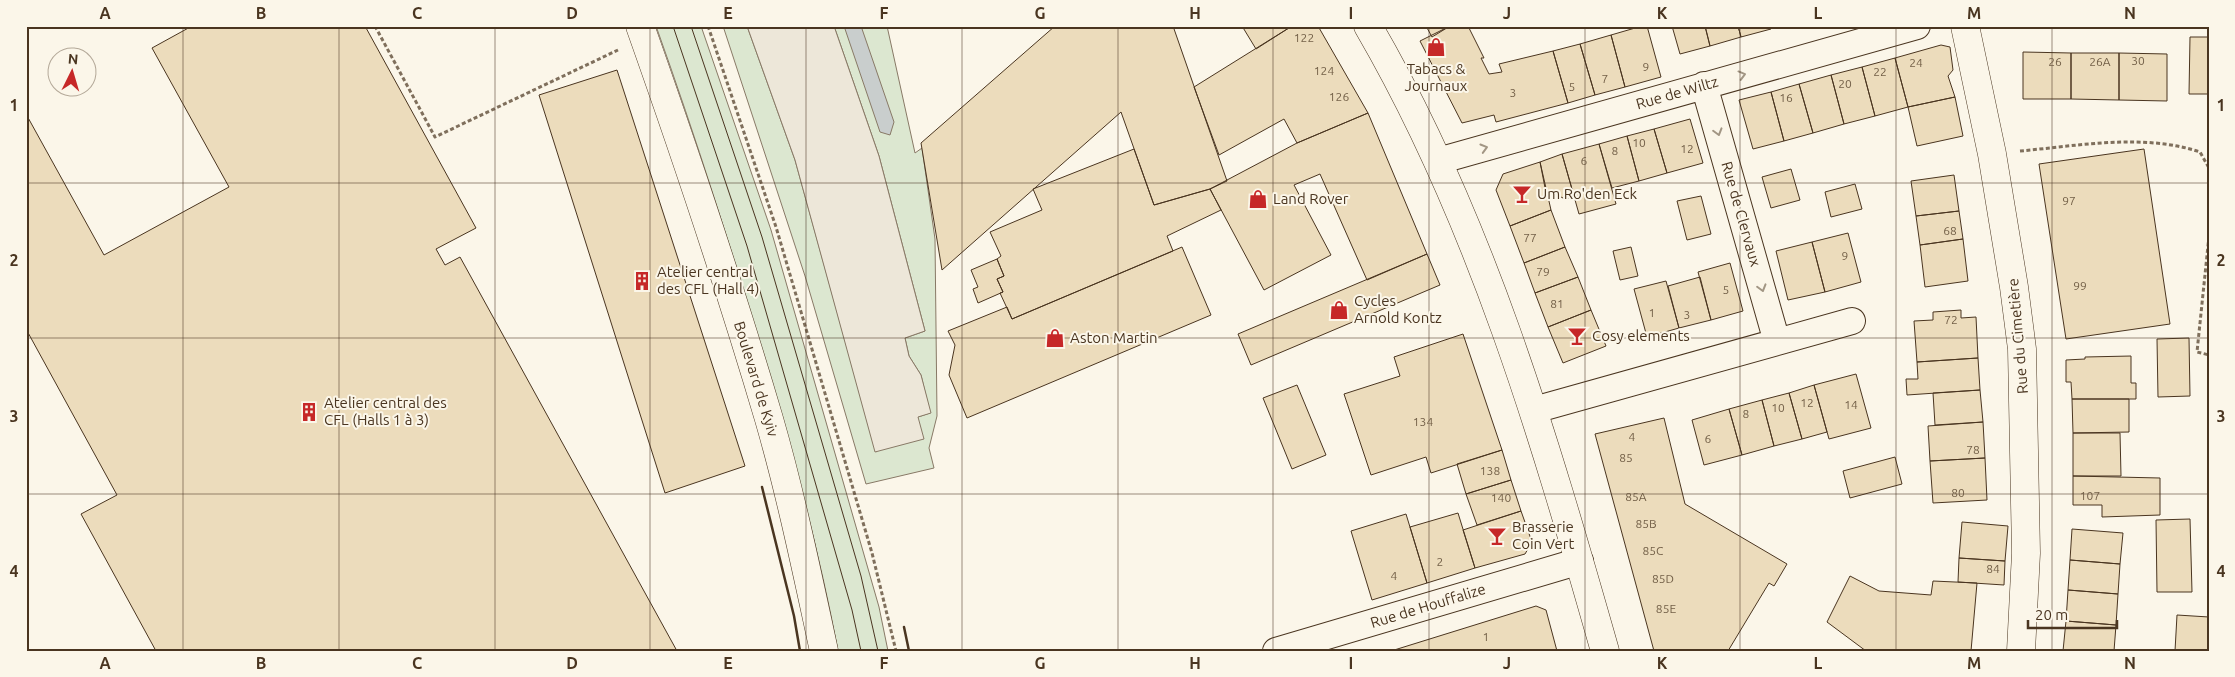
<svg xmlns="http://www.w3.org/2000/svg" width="2235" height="677" viewBox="0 0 2235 677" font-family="Ubuntu,sans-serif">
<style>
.green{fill:#dce7d0;stroke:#887966}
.parking{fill:#ede7d9;stroke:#887966}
.water{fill:#c9cecd;stroke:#887966}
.building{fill:#ecdcbc;stroke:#4a3520}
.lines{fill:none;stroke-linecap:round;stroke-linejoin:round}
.minor-casing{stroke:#4a3520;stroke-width:28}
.tertiary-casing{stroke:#4a3520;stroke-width:29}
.primary-casing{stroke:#4a3520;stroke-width:29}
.path{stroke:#7f6f5c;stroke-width:3;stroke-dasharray:4 2.5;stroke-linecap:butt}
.minor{stroke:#fbf6e9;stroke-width:26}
.tertiary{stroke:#fbf6e9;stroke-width:28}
.primary{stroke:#fbf6e9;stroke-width:28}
.tram{stroke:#4a3520;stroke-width:1}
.wall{stroke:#4a3520;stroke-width:2.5}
.oneway{stroke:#a29684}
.grid{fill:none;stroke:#4a3520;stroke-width:1;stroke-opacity:0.55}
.labels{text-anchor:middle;stroke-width:4;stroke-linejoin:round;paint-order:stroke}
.number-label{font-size:12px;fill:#725f47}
.poi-label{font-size:15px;fill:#4a3520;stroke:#fbf6e9;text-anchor:start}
.street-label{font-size:15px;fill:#4a3520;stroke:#fbf6e9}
.neatline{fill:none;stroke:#4a3520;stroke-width:2}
.grid-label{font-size:16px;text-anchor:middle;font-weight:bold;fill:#4a3520}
</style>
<rect width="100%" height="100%" fill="#fbf6e9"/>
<path class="green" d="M 656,26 L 701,26 L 771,230 L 879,607 L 888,651 L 838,651 C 820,554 794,459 766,365 C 732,251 696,138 656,26 Z
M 723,26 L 747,26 L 795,160 L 876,452 L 918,417 L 930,413 L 921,375 L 909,356 L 905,338 L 925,331 L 879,156 L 834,26 L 887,26 L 915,153 L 922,148 L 935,239 L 937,416 L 929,448 L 934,468 L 866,484 L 805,276 Z"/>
<path class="parking" d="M 747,26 L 834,26 L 879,156 L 925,331 L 905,338 L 909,356 L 921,375 L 931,413 L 918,417 L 924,439 L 875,452 L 795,160 Z"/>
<path class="water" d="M 844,26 L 861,26 L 894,122 L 890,135 L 880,132 Z"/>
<path class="building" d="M 192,26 L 365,26 L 476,228 L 436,249 L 445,265 L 460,257 L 677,651 L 156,651 L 81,514 L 117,495 L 26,329 L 26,114 L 104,255 L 229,187 L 152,48 Z
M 1055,26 L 1173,26 L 1227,181 L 1210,189 L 1154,205 L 1121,112 L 942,270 L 921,143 Z
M 1242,26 L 1292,26 L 1256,49 Z
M 1292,26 L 1318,26 L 1368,113 L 1297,143 L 1284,119 L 1219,155 L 1194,87 Z
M 1426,26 L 1450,26 L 1432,37 Z
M 1450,26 L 1468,26 L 1484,58 L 1481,58 L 1489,74 L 1502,72 L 1499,64 L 1553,51 L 1568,103 L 1496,122 L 1494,115 L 1462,123 L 1420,41 Z
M 1642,26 L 1647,26 L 1661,77 L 1625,87 L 1611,35 Z
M 1672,26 L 1705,26 L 1710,46 L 1680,54 Z
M 1705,26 L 1738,26 L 1741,37 L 1710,46 Z
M 1738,26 L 1771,26 L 1771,29 L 1741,37 Z
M 1611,35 L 1625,87 L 1595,95 L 1580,44 Z
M 2190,37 L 2209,37 L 2209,94 L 2189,94 Z
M 1580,44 L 1595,95 L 1568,103 L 1553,51 Z
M 1941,45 L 1950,47 L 1953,70 L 1948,76 L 1955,97 L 1908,107 L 1895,58 Z
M 2023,52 L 2071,53 L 2071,99 L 2023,99 Z
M 2071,53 L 2119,53 L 2119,100 L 2071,99 Z
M 2119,53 L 2167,54 L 2167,101 L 2119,100 Z
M 1895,58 L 1908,107 L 1875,116 L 1862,67 Z
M 1862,67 L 1875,116 L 1844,124 L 1831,75 Z
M 617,70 L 745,466 L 665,493 L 539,95 Z
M 1831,75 L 1844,124 L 1813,133 L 1799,84 Z
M 1799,84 L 1813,133 L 1784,141 L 1771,92 Z
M 1771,92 L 1784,141 L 1753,149 L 1739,100 Z
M 1955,97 L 1963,136 L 1917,146 L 1908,107 Z
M 1368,113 L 1427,254 L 1367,280 L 1320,174 L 1294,185 L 1331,255 L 1264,290 L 1210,189 L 1297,143 Z
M 1690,119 L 1703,163 L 1667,173 L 1654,129 Z
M 1654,129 L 1667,173 L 1639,181 L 1627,136 Z
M 1627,136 L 1639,181 L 1612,188 L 1599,144 Z
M 1599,144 L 1616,204 L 1579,214 L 1562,154 Z
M 1134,149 L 1154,205 L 1210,189 L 1221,210 L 1167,236 L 1173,251 L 1012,319 L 1000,293 L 1003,292 L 997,279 L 1004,276 L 997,259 L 1001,256 L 990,232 L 1042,210 L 1033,189 Z
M 2144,149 L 2170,324 L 2066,339 L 2039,164 Z
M 1562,154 L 1574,196 L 1565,199 L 1557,195 L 1547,198 L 1540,162 Z
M 1540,162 L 1551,210 L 1510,226 L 1496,190 L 1503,174 Z
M 1791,169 L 1800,200 L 1771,208 L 1762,177 Z
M 1954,175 L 1959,211 L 1916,216 L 1911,181 Z
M 1855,184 L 1862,209 L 1831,217 L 1825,192 Z
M 1701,196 L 1711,234 L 1687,240 L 1677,201 Z
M 1551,210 L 1565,247 L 1524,263 L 1510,226 Z
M 1959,211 L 1963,239 L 1920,245 L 1916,216 Z
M 1848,233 L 1861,282 L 1825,292 L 1812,242 Z
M 1963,239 L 1968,281 L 1925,287 L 1920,245 Z
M 1812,242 L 1825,292 L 1788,300 L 1776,251 Z
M 1182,247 L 1211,315 L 967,418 L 949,375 L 955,345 L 948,331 L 1007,307 L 1012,319 Z
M 1565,247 L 1578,277 L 1535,293 L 1524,263 Z
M 1631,247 L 1638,276 L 1620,280 L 1613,251 Z
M 1427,254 L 1440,285 L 1251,365 L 1238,334 Z
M 997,259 L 1004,276 L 997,279 L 1003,292 L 978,303 L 973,289 L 978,287 L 971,270 Z
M 1730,263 L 1743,311 L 1711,320 L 1698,272 Z
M 1578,277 L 1591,310 L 1548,327 L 1535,293 Z
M 1700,277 L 1711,320 L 1679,328 L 1668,286 Z
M 1666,281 L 1679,328 L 1647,337 L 1634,289 Z
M 1591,310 L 1606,346 L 1563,363 L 1548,327 Z
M 1961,310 L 1961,318 L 1976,317 L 1978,358 L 1917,362 L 1914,321 L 1933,320 L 1933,312 Z
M 1463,334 L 1502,450 L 1431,473 L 1426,457 L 1371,475 L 1344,394 L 1400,376 L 1394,357 Z
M 2189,338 L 2190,396 L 2158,397 L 2157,339 Z
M 2131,356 L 2131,383 L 2136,383 L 2136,399 L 2072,399 L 2071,382 L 2066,382 L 2066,360 L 2085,359 L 2085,357 Z
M 1978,358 L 1980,390 L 1907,395 L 1906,379 L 1918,379 L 1917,362 Z
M 1856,374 L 1871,428 L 1829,439 L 1814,385 Z
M 1297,385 L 1326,455 L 1292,469 L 1263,398 Z
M 1814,385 L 1827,432 L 1802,439 L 1789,393 Z
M 1980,390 L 1983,422 L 1935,425 L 1933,393 Z
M 1789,393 L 1802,439 L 1774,446 L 1762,400 Z
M 2072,399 L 2129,399 L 2129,432 L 2073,433 Z
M 1762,400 L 1774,446 L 1742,455 L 1729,409 Z
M 1729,409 L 1742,455 L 1704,465 L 1692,420 Z
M 1664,418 L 1685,504 L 1787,564 L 1774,586 L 1769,583 L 1728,651 L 1654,651 L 1595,434 Z
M 1983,422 L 1985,458 L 1930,461 L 1928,426 Z
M 2073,433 L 2120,433 L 2121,476 L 2073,476 Z
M 1502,450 L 1511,480 L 1466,494 L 1457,464 Z
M 1895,457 L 1902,484 L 1850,498 L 1843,471 Z
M 1985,458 L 1987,500 L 1933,503 L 1930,461 Z
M 2073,476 L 2160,478 L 2160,515 L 2102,517 L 2102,505 L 2073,505 Z
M 1511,480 L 1521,511 L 1477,525 L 1466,494 Z
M 1521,511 L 1532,542 L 1525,554 L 1475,568 L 1463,530 Z
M 1458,513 L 1475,568 L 1427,583 L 1410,527 Z
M 1406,514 L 1427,583 L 1372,600 L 1351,531 Z
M 2190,519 L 2192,592 L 2157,592 L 2156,520 Z
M 1962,522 L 2008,526 L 2005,561 L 1959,558 Z
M 2072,529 L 2123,533 L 2120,564 L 2070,560 Z
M 1959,558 L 2005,561 L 2004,585 L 1958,582 Z
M 2070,560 L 2120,564 L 2118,594 L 2068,590 Z
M 1850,576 L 1879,591 L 1931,595 L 1933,581 L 1977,583 L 1971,651 L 1866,651 L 1827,622 Z
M 2068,590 L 2118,594 L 2116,625 L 2066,621 Z
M 1536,606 L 1546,610 L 1557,651 L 1391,651 Z
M 2177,615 L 2209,617 L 2209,651 L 2175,651 Z
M 2066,621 L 2116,625 L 2114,651 L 2063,651 Z"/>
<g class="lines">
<g class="minor-casing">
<path id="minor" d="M 1704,85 L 1777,342
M 1438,161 L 1917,26
M 1534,410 L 1852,321
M 1276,651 L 1580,561"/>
</g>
<g class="tertiary-casing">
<path id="tertiary" d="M 1965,26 L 1992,154 L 2014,287 L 2022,349 L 2026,553 L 2021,651"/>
</g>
<g class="primary-casing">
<path id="primary" d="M 640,26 C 686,156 730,287 769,419 C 791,495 807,573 824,651
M 1368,26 C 1481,220 1544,437 1605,651"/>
</g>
<path class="path" d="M 375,26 L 435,137 L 618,50
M 708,26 L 776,227 L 872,553 L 896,651
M 2020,151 C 2077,146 2144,133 2200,152 L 2209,168
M 2209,236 L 2197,352 L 2209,355"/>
<use href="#minor" class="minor"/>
<use href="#tertiary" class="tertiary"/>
<use href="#primary" class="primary"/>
<path class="tram" d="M 673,26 L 747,246 L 852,610 L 861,651
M 691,26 L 762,237 L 861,576 L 878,651"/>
<path class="wall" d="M 762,487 L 794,616 L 800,651
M 904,627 L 909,651"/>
</g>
<defs><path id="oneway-chevron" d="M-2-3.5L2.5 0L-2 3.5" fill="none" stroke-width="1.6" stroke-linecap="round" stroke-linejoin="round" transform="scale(1.25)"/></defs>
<g class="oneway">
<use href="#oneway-chevron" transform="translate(1742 75) rotate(-15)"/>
<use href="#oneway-chevron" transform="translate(1718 132) rotate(74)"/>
<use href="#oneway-chevron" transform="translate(1484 148) rotate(-16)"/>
<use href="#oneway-chevron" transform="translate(1762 288) rotate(74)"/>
</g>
<path class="grid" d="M 183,26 L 183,651M 339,26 L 339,651M 495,26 L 495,651M 650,26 L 650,651M 806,26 L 806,651M 962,26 L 962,651M 1118,26 L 1118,651M 1273,26 L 1273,651M 1429,26 L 1429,651M 1585,26 L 1585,651M 1740,26 L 1740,651M 1896,26 L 1896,651M 2052,26 L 2052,651M 26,183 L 2209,183M 26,338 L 2209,338M 26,494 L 2209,494"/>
<defs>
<g id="shop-bare" transform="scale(1.5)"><path d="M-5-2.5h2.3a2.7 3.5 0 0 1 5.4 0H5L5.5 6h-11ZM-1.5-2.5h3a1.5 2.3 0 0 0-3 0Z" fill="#c62828" stroke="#fbf6e9" stroke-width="2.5" paint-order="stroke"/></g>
<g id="bar-bare" transform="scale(1.5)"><path d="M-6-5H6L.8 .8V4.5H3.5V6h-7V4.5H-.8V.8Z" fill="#c62828" stroke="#fbf6e9" stroke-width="2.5" paint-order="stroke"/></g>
<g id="building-bare" transform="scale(1.5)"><path d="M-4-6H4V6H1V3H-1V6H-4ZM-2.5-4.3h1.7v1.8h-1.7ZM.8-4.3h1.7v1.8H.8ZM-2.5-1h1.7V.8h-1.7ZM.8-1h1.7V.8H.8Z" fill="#c62828" stroke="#fbf6e9" stroke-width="2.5" paint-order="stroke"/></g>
</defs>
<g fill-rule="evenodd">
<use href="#shop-bare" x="1436" y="47"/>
<use href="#bar-bare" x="1522" y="194"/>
<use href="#shop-bare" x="1258" y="199"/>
<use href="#building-bare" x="642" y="281"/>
<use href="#shop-bare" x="1339" y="310"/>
<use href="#bar-bare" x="1577" y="336"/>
<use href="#shop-bare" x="1055" y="338"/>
<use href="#building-bare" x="309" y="412"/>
<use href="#bar-bare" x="1497" y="536"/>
</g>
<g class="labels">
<g class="number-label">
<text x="1304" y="42">122</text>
<text x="2138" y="65">30</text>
<text x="2055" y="66">26</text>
<text x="2100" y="66">26A</text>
<text x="1916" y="67">24</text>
<text x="1646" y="71">9</text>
<text x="1324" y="75">124</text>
<text x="1880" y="76">22</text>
<text x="1605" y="83">7</text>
<text x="1845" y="88">20</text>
<text x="1572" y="91">5</text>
<text x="1513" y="97">3</text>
<text x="1339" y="101">126</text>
<text x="1786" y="102">16</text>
<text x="1639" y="147">10</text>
<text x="1687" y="153">12</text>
<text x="1615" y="155">8</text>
<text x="1584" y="165">6</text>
<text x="2069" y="205">97</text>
<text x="1950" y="235">68</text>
<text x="1530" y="242">77</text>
<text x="1845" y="260">9</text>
<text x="1543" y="276">79</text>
<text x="2080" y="290">99</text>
<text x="1726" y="294">5</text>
<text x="1557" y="308">81</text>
<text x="1652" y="317">1</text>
<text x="1687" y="319">3</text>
<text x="1951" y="324">72</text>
<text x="1807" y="407">12</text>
<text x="1851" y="409">14</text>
<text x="1778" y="412">10</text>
<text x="1746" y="418">8</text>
<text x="1423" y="426">134</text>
<text x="1632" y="441">4</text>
<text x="1708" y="443">6</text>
<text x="1973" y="454">78</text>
<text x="1626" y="462">85</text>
<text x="1490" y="475">138</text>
<text x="1958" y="497">80</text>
<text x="2090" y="500">107</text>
<text x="1636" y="501">85A</text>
<text x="1501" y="502">140</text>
<text x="1646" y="528">85B</text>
<text x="1653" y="555">85C</text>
<text x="1440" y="566">2</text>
<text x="1993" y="573">84</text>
<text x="1394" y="580">4</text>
<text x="1663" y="583">85D</text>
<text x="1666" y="613">85E</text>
<text x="1486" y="641">1</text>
</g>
<g class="poi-label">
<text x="1436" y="74" text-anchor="middle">Tabacs &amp;<tspan x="1436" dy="17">Journaux</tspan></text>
<text x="1537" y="199">Um Ro'den Eck</text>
<text x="1273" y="204">Land Rover</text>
<text x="657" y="277">Atelier central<tspan x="657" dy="17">des CFL (Hall 4)</tspan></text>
<text x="1354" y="306">Cycles<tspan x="1354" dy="17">Arnold Kontz</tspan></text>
<text x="1592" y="341">Cosy elements</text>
<text x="1070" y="343">Aston Martin</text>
<text x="324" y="408">Atelier central des<tspan x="324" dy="17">CFL (Halls 1 à 3)</tspan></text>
<text x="1512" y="532">Brasserie<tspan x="1512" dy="17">Coin Vert</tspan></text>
</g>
<g class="street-label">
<text transform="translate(1677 93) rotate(-16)" y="5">Rue de Wiltz</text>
<text transform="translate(1741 214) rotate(74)" y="5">Rue de Clervaux</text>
<text transform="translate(2018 336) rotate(-95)" y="5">Rue du Cimetière</text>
<text transform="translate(756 379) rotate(73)" y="5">Boulevard de Kyiv</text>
<text transform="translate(1428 606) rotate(-17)" y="5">Rue de Houffalize</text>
</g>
</g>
<rect width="2235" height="677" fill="none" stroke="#fbf6e9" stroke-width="55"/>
<g transform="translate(72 72) rotate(5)"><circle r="24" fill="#fbf6e9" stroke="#b4a999"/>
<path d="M0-4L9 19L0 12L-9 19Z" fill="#c62828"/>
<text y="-8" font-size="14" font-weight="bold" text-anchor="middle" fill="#4a3520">N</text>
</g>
<path d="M2028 620v8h89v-8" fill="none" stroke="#4a3520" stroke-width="2.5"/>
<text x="2035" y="620" font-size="15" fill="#4a3520" stroke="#fbf6e9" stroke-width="4" paint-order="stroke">20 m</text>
<rect x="28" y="28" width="2180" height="622" class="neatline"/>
<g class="grid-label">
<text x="105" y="19">A</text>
<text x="261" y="19">B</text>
<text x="417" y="19">C</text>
<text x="572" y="19">D</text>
<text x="728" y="19">E</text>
<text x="884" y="19">F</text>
<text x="1040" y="19">G</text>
<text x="1195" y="19">H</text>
<text x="1351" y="19">I</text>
<text x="1507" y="19">J</text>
<text x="1662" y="19">K</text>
<text x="1818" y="19">L</text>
<text x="1974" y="19">M</text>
<text x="2130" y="19">N</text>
<text x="14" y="111">1</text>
<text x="2221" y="111">1</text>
<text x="14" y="266">2</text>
<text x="2221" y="266">2</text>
<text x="14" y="422">3</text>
<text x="2221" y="422">3</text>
<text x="14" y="577">4</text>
<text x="2221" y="577">4</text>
<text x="105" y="669">A</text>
<text x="261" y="669">B</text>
<text x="417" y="669">C</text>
<text x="572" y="669">D</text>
<text x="728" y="669">E</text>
<text x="884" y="669">F</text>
<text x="1040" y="669">G</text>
<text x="1195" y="669">H</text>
<text x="1351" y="669">I</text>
<text x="1507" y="669">J</text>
<text x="1662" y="669">K</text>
<text x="1818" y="669">L</text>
<text x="1974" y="669">M</text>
<text x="2130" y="669">N</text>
</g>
</svg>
